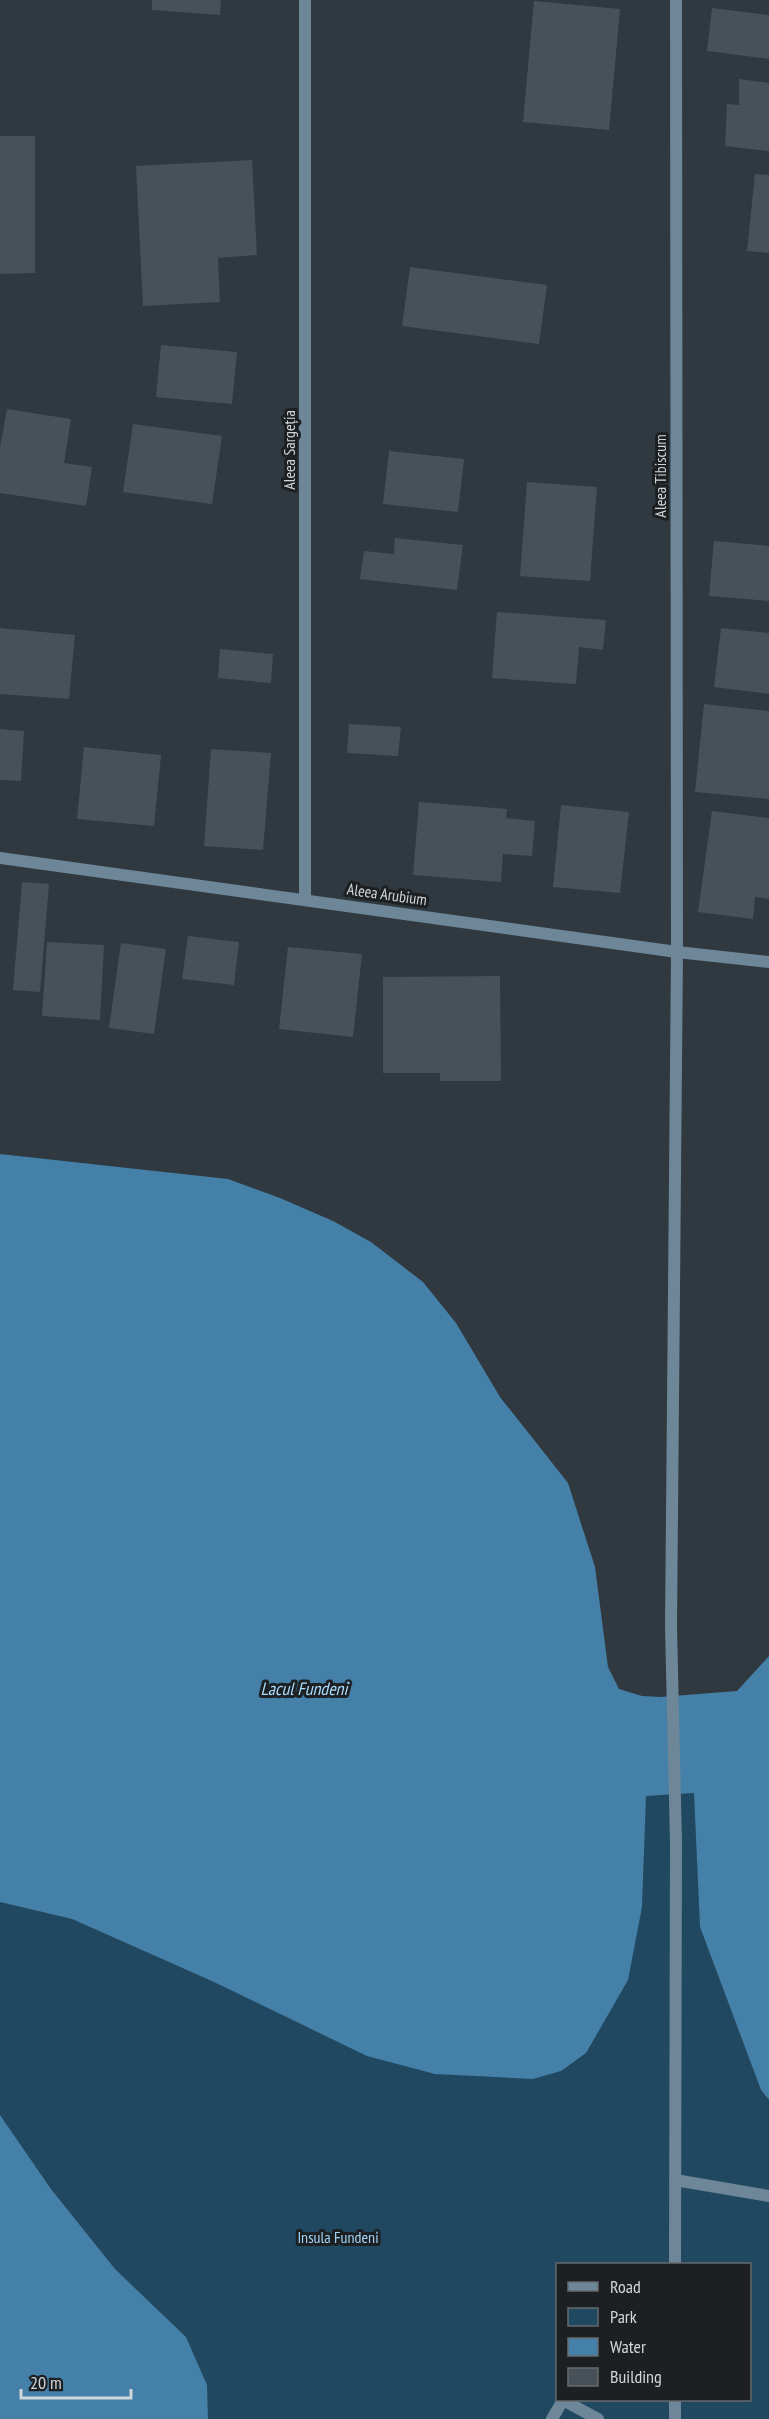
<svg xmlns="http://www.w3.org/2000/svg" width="769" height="2419" viewBox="0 0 769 2419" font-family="'PT Sans Narrow',sans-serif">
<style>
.green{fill:#214861;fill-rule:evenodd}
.water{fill:#4480a8}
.building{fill:#485158}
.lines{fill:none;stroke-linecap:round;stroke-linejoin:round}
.lane{stroke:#6d8698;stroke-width:12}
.street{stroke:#6d8698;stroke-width:12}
.labels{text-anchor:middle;stroke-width:6;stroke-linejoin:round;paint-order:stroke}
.street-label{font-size:16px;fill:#d1d6da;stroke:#1c2022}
.park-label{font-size:16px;fill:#a2d3f6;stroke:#1c2022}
.water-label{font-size:18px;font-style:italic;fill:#a9dbfe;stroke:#1c2022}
</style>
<rect width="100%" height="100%" fill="#30393f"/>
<path class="green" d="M 695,1793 L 700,1927 L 761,2090 L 769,2100 L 769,2419 L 208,2419 L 207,2385 L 186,2337 L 115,2269 L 51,2189 L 0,2115 L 0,1902 L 72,1919 L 214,1982 L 642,1907 L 646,1796 ZM 558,2264 L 750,2264 L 750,2400 L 558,2400 Z"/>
<path class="water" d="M 0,1154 L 228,1179 L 280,1198 L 333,1221 L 371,1242 L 423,1282 L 456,1323 L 500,1397 L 568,1483 L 595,1567 L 608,1667 L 619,1689 L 642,1696 L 660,1697 L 737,1691 L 769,1656 L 769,2100 L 761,2090 L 700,1927 L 694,1793 L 646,1796 L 642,1907 L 628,1980 L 586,2053 L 561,2071 L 533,2079 L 435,2074 L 367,2056 L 214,1982 L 72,1919 L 0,1902 Z
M 0,2115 L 51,2189 L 115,2269 L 186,2337 L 207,2385 L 208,2419 L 0,2419 Z"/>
<path class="building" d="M 152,0 L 221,0 L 220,15 L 152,10 Z
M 534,1 L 620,9 L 609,130 L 523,122 Z
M 712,8 L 769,15 L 769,59 L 707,51 Z
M 739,79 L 769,83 L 769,151 L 725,146 L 727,104 L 739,105 Z
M 0,136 L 35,136 L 35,273 L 0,274 Z
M 252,160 L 257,255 L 218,258 L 220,302 L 143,306 L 136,166 Z
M 755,174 L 769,175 L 769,253 L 747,251 Z
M 410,267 L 547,285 L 539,344 L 402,326 Z
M 161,345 L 237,352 L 232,404 L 156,397 Z
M 7,409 L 71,419 L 64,463 L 92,467 L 86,506 L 0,493 L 0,448 Z
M 133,424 L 222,436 L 212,504 L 123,492 Z
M 389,451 L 464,459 L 458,512 L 383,504 Z
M 527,482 L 597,487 L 590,581 L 520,576 Z
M 395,538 L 463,545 L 457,590 L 360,579 L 364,551 L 394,554 Z
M 714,541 L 769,546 L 769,601 L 709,596 Z
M 497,612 L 606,620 L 603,650 L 579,647 L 576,684 L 492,678 Z
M 0,628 L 75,635 L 69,699 L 0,694 Z
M 721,628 L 769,633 L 769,694 L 714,687 Z
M 220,649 L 273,654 L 271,683 L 218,678 Z
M 704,704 L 769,711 L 769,799 L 695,792 Z
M 349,724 L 401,727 L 398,756 L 347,753 Z
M 0,729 L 24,731 L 21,781 L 0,780 Z
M 84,747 L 161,755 L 154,826 L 77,819 Z
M 211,749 L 271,753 L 263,850 L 204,846 Z
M 419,802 L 507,809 L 506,818 L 535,821 L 532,856 L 503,854 L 501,882 L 413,875 Z
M 561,805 L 629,812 L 620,893 L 553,887 Z
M 712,811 L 769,818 L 769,899 L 755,897 L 753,919 L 698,912 Z
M 22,882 L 49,884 L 40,992 L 13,990 Z
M 188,936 L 239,942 L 234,985 L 182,979 Z
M 47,942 L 104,945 L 100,1020 L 42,1016 Z
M 121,943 L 166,949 L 154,1034 L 109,1028 Z
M 288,947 L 362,954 L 353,1037 L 279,1029 Z
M 500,976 L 501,1081 L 440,1081 L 440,1073 L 383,1073 L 383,977 Z"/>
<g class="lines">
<path class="lane" d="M 675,2180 L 769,2196
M 675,2264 L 676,1842 L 671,1627 L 677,952
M 552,2419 L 563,2400 L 598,2419
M 675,2419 L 675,2400"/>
<path class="street" d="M 676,0 L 677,952
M 0,858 L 677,952 L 769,962
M 305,899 L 305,0"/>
</g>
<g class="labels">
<g class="street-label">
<text transform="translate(289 450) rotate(-90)" y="6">Aleea Sargeția</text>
<text transform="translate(660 476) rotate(-90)" y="6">Aleea Tibiscum</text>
<text transform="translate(387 894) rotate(8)" y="6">Aleea Arubium</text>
</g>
<g class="park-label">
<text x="338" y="2243">Insula Fundeni</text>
</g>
<g class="water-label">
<text x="304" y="1695">Lacul Fundeni</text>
</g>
</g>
<rect x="556" y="2263" width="195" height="138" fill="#1c2022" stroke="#64696c" stroke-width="1.5"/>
<rect x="568" y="2282" width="30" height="9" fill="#6d8698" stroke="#64696c" stroke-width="1.5"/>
<text x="610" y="2293" font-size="18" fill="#d1d6da">Road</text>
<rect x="568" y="2308" width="30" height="18" fill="#214861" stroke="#64696c" stroke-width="1.5"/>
<text x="610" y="2323" font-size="18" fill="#d1d6da">Park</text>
<rect x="568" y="2338" width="30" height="18" fill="#4480a8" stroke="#64696c" stroke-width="1.5"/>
<text x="610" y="2353" font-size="18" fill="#d1d6da">Water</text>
<rect x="568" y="2368" width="30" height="18" fill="#485158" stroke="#64696c" stroke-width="1.5"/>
<text x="610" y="2383" font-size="18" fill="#d1d6da">Building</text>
<path d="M21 2389v9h110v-9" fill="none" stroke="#d1d6da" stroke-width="3"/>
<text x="30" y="2389" font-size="18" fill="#d1d6da" stroke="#1c2022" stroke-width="4.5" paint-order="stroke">20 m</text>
</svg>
